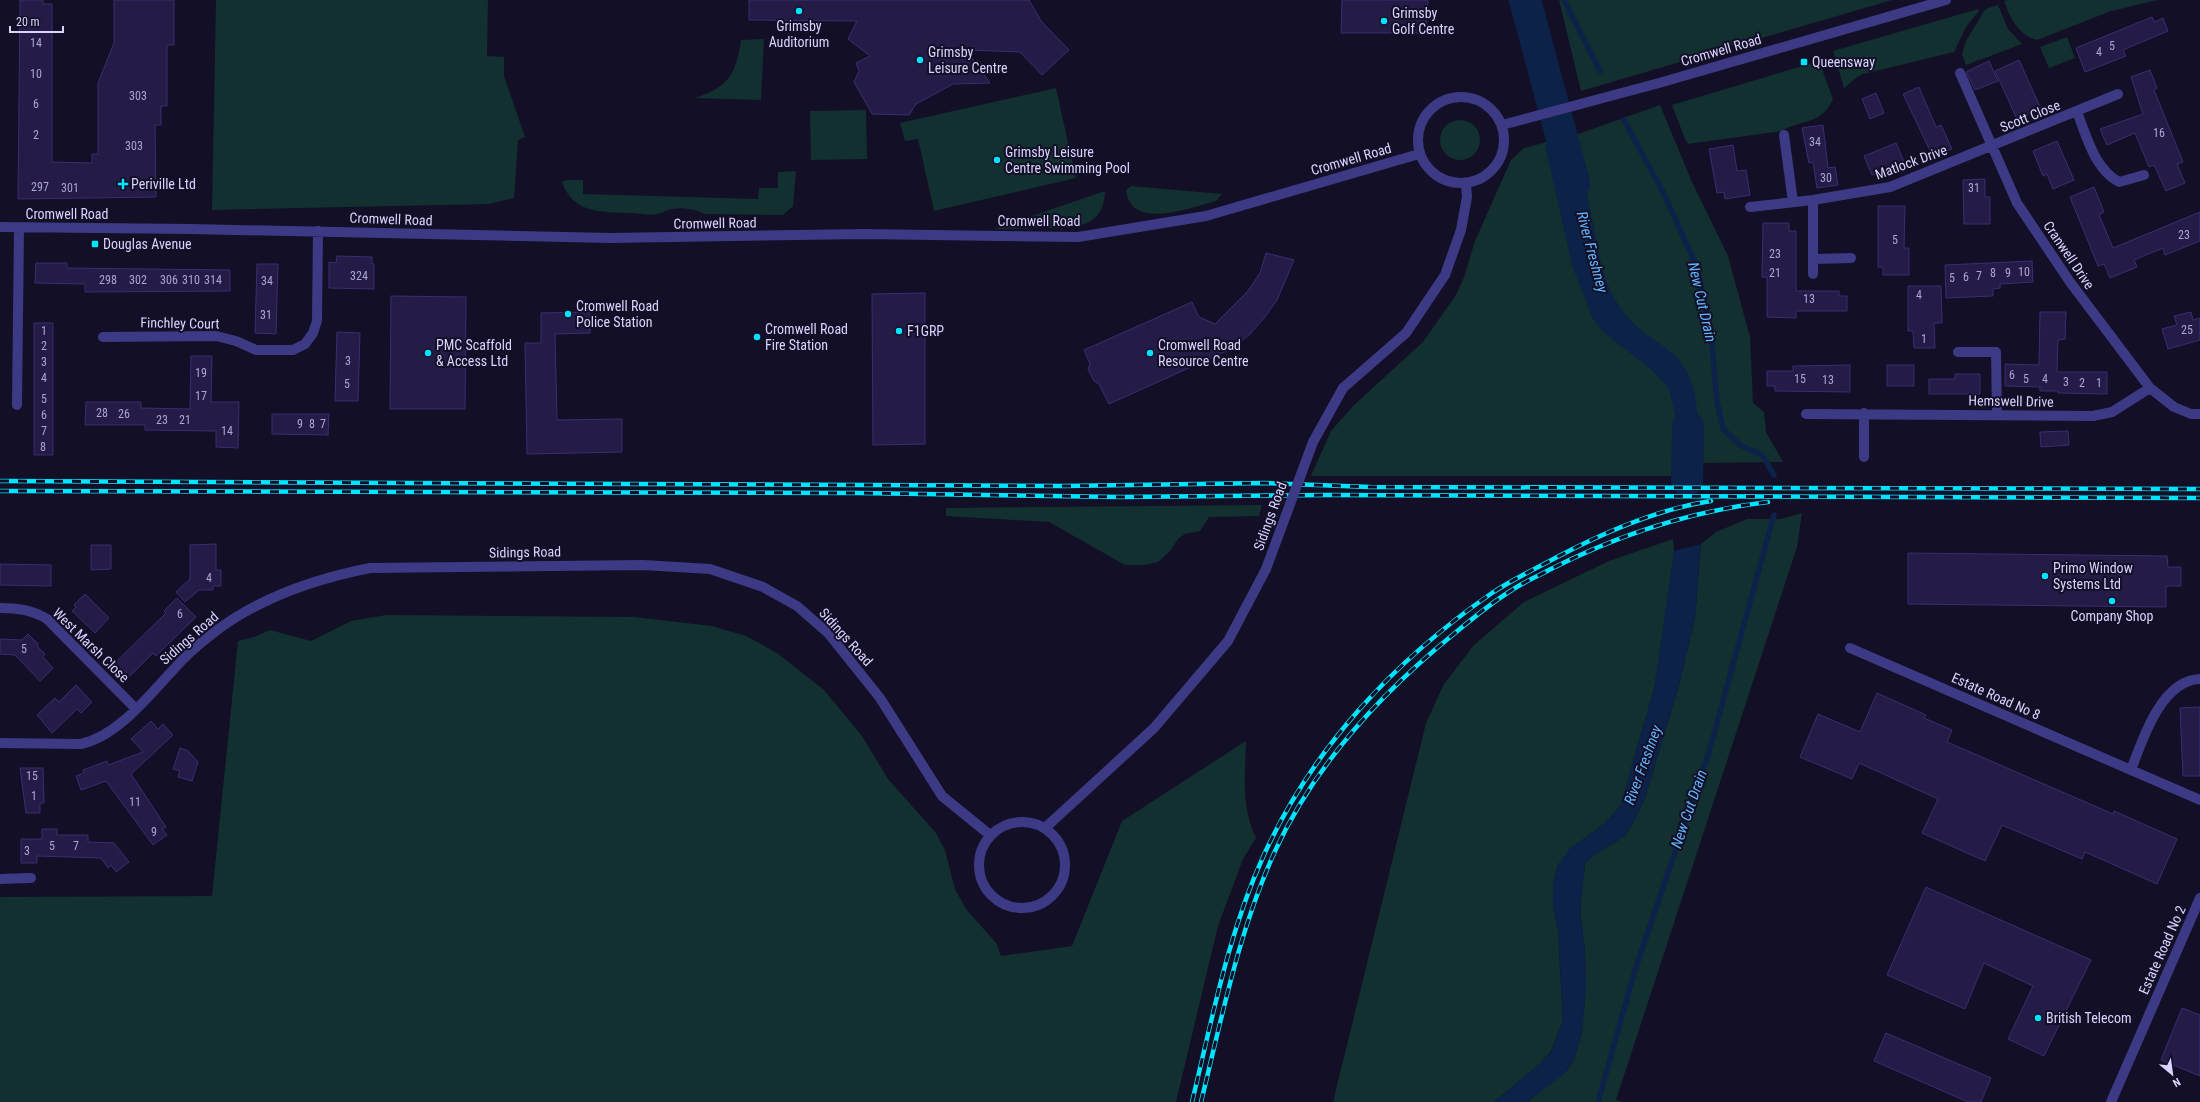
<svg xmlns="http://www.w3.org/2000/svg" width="2200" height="1102" viewBox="0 0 2200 1102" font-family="'Roboto Condensed',sans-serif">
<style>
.green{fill:#12302f}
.water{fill:#0c2248}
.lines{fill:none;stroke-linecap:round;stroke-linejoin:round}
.stream{stroke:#0c2248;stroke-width:5.5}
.river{stroke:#0c2248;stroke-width:32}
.building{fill:#241b47;stroke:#3b2d73}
.minor{stroke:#3d3a85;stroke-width:10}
.rail-casing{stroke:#00e5ff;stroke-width:4.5}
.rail{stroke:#130f26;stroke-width:3;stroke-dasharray:9;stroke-linecap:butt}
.minor-bridge{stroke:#3d3a85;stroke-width:10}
.poi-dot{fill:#00e5ff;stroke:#130f26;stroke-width:1.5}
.labels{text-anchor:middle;stroke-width:4;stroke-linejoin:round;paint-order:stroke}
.number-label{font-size:12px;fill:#aca6d1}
.poi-label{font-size:14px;fill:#d9d4ff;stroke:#130f26;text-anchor:start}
.street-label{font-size:14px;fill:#d9d4ff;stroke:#130f26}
.water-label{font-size:15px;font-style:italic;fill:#62b6ff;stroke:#130f26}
</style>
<rect width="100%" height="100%" fill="#130f26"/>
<path class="green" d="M 216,0 L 488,0 L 487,56 L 504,57 L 504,76 L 525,137 L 518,140 L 514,198 L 489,204 L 212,210 Z
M 1559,0 L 1892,0 L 1581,91 Z
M 2008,0 L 2158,0 L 2111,11 L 2037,40 C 2019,36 2010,18 2004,1 Z
M 1998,5 L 2008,29 L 2022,44 L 1966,65 L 1962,54 L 1966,41 L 1984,11 L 1988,8 Z
M 1978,9 L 1979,11 L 1966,27 L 1954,52 L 1863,74 L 1856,78 L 1844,88 L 1833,51 Z
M 2067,37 L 2075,58 L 2049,68 L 2040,47 Z
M 764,39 L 761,100 L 695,98 C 729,87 736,74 741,40 Z
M 1819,61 L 1833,99 C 1822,125 1802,119 1781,131 L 1688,144 L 1685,139 L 1672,105 Z
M 1056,88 L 1076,178 L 934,211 L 918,139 L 905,141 L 900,123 Z
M 1660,105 L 1692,182 L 1728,256 L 1750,337 L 1753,403 L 1764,412 L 1766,432 L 1783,462 L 1700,463 L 1700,474 L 1672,476 L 1311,476 L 1331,431 L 1354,405 L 1423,342 L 1456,295 L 1464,277 L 1475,241 L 1511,160 L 1524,148 L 1581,133 Z
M 866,110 L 867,159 L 811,160 L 810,111 Z
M1440 140a20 20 0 1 1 40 0a20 20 0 1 1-40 0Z
M 796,171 L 793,206 L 783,215 L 705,214 C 695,209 683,207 672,209 C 667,210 662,213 657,214 C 648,216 638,213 629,213 C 600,212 573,213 562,182 L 566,180 L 583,180 L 583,194 L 758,199 L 759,188 L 778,188 L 778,172 Z
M 1131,186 L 1222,194 L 1216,201 C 1191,207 1131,232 1126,190 Z
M 1105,191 C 1104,229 1074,228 1044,228 C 1027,229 1010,229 994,229 Z
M 1262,505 L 1259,516 L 1209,517 L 1200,531 L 1185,534 L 1178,539 L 1171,550 L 1158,562 L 1145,565 L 1125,565 L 1049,522 L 946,516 L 946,508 Z
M 1802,513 L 1797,547 L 1616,1100 L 1622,1102 L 1527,1102 L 1568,1069 L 1574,1060 L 1582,1032 L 1586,986 L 1585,950 L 1580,912 L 1585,863 C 1596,851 1612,846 1624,836 C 1631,830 1642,805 1646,795 L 1679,685 L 1695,618 L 1701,544 L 1716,532 L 1747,519 L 1781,519 Z
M 1673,539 L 1674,551 L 1666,616 L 1654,689 L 1620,807 L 1604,824 L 1571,848 L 1558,865 L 1553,884 L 1553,904 L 1558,933 L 1563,1021 L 1551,1051 L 1542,1062 L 1494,1102 L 1333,1102 L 1426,723 L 1444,684 L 1474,645 L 1524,602 L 1609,561 Z
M 386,615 L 634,617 L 712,626 L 746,636 L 777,653 L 824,690 L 862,736 L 888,779 L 936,833 L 945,850 L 955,889 L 966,909 L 997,944 L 1001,956 L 1072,946 L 1122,821 L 1246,741 C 1245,776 1241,806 1256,838 L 1243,859 L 1218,926 L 1176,1102 L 0,1102 L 0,897 L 212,896 L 238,641 L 254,637 L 270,630 L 311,641 L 351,621 Z"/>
<path class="water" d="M 1512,0 L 1540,0 L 1564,87 L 1538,96 Z
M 1576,138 L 1602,269 C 1610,293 1621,314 1641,330 C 1655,342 1676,351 1685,368 C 1701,394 1698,440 1700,470 L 1673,471 L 1676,419 L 1669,389 L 1654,372 L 1602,331 L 1592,317 L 1572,265 L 1545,145 Z
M 1701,544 L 1695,618 L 1679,685 L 1646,795 C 1642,805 1631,830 1624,836 C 1612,846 1596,851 1585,863 L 1580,912 L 1585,950 L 1586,986 L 1582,1032 L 1574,1060 L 1562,1076 L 1527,1102 L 1494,1102 L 1542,1062 L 1551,1052 L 1563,1021 L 1558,933 L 1553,904 L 1553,884 L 1558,865 L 1571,848 L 1604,824 L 1620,807 L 1654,689 L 1674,551 Z"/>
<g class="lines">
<path class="stream" d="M 1564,0 L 1600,71
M 1624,120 L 1664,194 L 1697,267 L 1711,333 L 1717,402 L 1723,429 L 1740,445 L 1762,455 L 1774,475
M 1598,1102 L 1635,970 L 1709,752 L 1774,515"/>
<path class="river" d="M 1525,0 L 1574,183
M 1687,480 L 1688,427"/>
</g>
<path class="building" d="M 20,0 L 43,0 L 43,4 L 52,4 L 52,162 L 92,163 L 92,154 L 98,154 L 98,83 L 114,43 L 114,0 L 174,0 L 174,45 L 167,45 L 167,106 L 161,106 L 161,125 L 155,125 L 156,197 L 18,199 Z
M 749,0 L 1029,0 L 1041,21 L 1069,50 L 1042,75 L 1020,52 L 966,50 L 990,83 L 953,84 L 916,104 L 909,115 L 872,114 L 854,82 L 859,71 L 856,63 L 870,56 L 848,39 L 857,21 L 749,20 Z
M 1342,0 L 1428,0 L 1426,33 L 1341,33 Z
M 2152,17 L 2154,22 L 2163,18 L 2168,31 L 2123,50 L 2126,56 L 2085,72 L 2076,48 Z
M 2019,60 L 2041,109 L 2017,119 L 1995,71 Z
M 1989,61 L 1998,81 L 1975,90 L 1966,72 Z
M 2150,70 L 2157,88 L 2154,90 L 2183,162 L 2177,164 L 2185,183 L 2166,191 L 2154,165 L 2149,167 L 2135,133 L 2107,145 L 2100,129 L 2143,114 L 2131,77 Z
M 1919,87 L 1936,127 L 1941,125 L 1952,149 L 1933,157 L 1903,94 Z
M 1876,93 L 1884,113 L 1870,119 L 1862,99 Z
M 1823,125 L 1828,168 L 1835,167 L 1838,185 L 1817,188 L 1813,162 L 1809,163 L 1802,128 Z
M 2057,141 L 2074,180 L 2053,189 L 2047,174 L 2043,176 L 2033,151 Z
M 1896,143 L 1904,162 L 1872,175 L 1864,156 Z
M 1733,145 L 1737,171 L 1746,170 L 1750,195 L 1725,199 L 1724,192 L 1717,193 L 1709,149 Z
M 1985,179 L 1985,197 L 1990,197 L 1990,224 L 1964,224 L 1963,180 Z
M 2094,187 L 2104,212 L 2099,215 L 2113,248 L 2200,212 L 2200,241 L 2165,255 L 2163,248 L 2134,260 L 2137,267 L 2110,278 L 2104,264 L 2098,266 L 2070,197 Z
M 1878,206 L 1905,206 L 1904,248 L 1909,248 L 1909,275 L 1883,275 L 1883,267 L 1878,267 Z
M 1763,223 L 1789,223 L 1789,231 L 1796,231 L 1796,291 L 1839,291 L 1839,296 L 1847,296 L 1847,311 L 1796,311 L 1796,318 L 1767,317 L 1767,277 L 1762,277 Z
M 1266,253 L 1294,260 L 1277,300 L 1265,317 L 1250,334 L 1233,348 L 1109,404 L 1099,384 L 1094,381 L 1088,369 L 1090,364 L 1084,350 L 1192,302 L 1199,317 L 1215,324 L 1248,291 L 1260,273 Z
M 337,256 L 372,257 L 372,264 L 374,264 L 374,289 L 329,288 L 329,262 L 336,263 Z
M 2032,261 L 2033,282 L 2000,284 L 2000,288 L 1993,289 L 1993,296 L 1946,298 L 1945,265 Z
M 36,263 L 67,263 L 67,268 L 230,270 L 230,291 L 85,292 L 85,284 L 35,283 Z
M 257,264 L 278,264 L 276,334 L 255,333 Z
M 1908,286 L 1941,286 L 1942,323 L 1934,323 L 1935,348 L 1914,348 L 1913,331 L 1908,331 Z
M 925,293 L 925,444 L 873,445 L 872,294 Z
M 391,296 L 466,297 L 465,409 L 390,409 Z
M 590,312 L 590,333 L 555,334 L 557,420 L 622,419 L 622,452 L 527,454 L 525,343 L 541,343 L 541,313 Z
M 2040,312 L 2066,312 L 2065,339 L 2058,340 L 2057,372 L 2107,372 L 2107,394 L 2058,393 L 2058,391 L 2040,391 L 2040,387 L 2005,386 L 2005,364 L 2039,365 Z
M 2191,312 L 2193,320 L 2200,318 L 2200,340 L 2168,349 L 2162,329 L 2177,325 L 2174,316 Z
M 34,323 L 53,323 L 53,455 L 34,455 Z
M 337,332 L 360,333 L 358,401 L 335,401 Z
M 191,356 L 212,356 L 211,402 L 239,402 L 238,448 L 216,447 L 216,431 L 145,430 L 145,425 L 85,425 L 86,402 L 141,402 L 141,408 L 190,409 Z
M 1850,365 L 1850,392 L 1775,391 L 1775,386 L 1767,386 L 1767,371 L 1793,371 L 1793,366 Z
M 1887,365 L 1914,365 L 1914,386 L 1887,386 Z
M 1955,374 L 1980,374 L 1980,394 L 1929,394 L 1929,379 L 1955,379 Z
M 272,414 L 329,414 L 328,435 L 272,434 Z
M 2068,431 L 2069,445 L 2041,447 L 2040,432 Z
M 216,544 L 216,570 L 221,570 L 221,586 L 213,586 L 213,590 L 199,590 L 185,602 L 176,592 L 190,579 L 190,545 Z
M 91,545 L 111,545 L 111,569 L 91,570 Z
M 1908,553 L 2167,556 L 2168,567 L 2181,567 L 2181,586 L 2166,586 L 2166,607 L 1908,604 Z
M 0,564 L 51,565 L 51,586 L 0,585 Z
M 85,594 L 109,618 L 95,633 L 72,611 L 76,607 L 74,605 Z
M 177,598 L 196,617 L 156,656 L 153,653 L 126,680 L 112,666 L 166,613 L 164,611 Z
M 28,634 L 38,644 L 37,646 L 45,654 L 43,657 L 53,668 L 40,681 L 15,655 L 0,654 L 0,639 L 22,640 Z
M 76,685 L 92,702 L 81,713 L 77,709 L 52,733 L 37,715 L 55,698 L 59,702 Z
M 1877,693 L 1926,715 L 1924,718 L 1952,730 L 1947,742 L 2113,814 L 2114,811 L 2177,839 L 2157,884 L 2085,852 L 2082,859 L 2002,825 L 1985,861 L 1922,833 L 1938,799 L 1859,763 L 1852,779 L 1800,757 L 1818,714 L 1860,732 Z
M 2200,707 L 2200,776 L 2183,776 L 2180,708 Z
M 151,721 L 158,729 L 163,724 L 173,735 L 131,774 L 166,827 L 162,829 L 167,835 L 153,845 L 106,781 L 81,790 L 76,776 L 84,773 L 83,770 L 107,761 L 108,765 L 143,752 L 131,739 Z
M 180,748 L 188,751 L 198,762 L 192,781 L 178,777 L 180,771 L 173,769 Z
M 20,768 L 43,768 L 44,803 L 40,803 L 40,813 L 26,813 Z
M 42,829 L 57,829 L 57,835 L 88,835 L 88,842 L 114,843 L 129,862 L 116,872 L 111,865 L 108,868 L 101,858 L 37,856 L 37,863 L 21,863 L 21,839 L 42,839 Z
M 1926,887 L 2091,960 L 2044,1056 L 2008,1039 L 2033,986 L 1984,963 L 1965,1009 L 1887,975 Z
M 2182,1008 L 2200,1015 L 2200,1076 L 2161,1060 Z
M 1886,1033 L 1991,1078 L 1981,1102 L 1968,1102 L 1874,1061 Z"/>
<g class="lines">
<path class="minor" d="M 1960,73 L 2017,203 L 2070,282 L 2150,388 L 2174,407 L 2191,414 L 2200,414
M1418 140a43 43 0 1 1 86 0a43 43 0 1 1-86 0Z
M 2077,112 C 2087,137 2094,168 2119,182 L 2144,175
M 1502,125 L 1659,83 L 1946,0
M 1784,135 L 1793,202
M 1750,207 L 1813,200 L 1890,187 L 2118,94
M 0,227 L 191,229 L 611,238 L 864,234 L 1078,237 L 1206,216 L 1419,154
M 1813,259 L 1851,258
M 1813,274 L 1813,200
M 103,337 L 216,336 L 236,341 L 256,350 L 293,350 L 305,344 L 313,333 L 317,321 L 318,231
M 1958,352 L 1996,352 L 1997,414
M 1343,388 L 1406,333 L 1445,275 L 1461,230 L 1467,197 L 1466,184
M 17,405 L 19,228
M 1806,414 L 2093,416 L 2112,412 L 2150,388
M 1864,457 L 1864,413
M 0,608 C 18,608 32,610 47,619 L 135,708
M 1850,648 L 2200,800
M 0,743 L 81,744 C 118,736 149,695 174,669 C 185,656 199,644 212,634 C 258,598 314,579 370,568 L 643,565 L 710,569 L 763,587 L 797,606 L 828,633 L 880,698 L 942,796 L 990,835
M 2131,770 C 2142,741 2161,680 2200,679
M979 865a43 43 0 1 1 86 0a43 43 0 1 1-86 0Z
M 1045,828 L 1154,728 L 1228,641 L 1266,569
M 0,879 L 31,878
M 2111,1102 L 2200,898"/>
<g class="rail-casing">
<path id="rail" d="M 0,481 L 1064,486 L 1264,483 L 1370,487 L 2200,489
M 0,491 L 859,493 L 1120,497 L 1329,495 L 2200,498
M 1192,1102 C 1212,1020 1228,934 1263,857 C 1312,748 1395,660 1492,593 C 1513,579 1537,568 1559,556 C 1607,531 1658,509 1711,501
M 1201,1102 C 1222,1017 1239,929 1276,849 C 1316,763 1382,692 1455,633 C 1473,618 1491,603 1512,590 C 1524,582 1538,576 1551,569 C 1620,534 1692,511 1768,502"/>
</g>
<use href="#rail" class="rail"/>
<path class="minor-bridge" d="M 1266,569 L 1313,442 L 1343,388"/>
</g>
<g class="poi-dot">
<circle cx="799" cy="11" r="4"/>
<circle cx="1384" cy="21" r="4"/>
<circle cx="920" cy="60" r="4"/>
<rect x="1800" y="58" width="8" height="8" rx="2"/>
<circle cx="997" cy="160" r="4"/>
<path d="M121 178h4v4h4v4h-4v4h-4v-4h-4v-4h4z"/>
<rect x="91" y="240" width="8" height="8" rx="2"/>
<circle cx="568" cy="314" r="4"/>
<circle cx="899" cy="331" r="4"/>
<circle cx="757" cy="337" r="4"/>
<circle cx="428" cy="353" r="4"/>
<circle cx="1150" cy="353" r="4"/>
<circle cx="2045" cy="576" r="4"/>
<circle cx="2112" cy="601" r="4"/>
<circle cx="2038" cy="1018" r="4"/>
</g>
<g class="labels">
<g class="number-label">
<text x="36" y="47">14</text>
<text x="2112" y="50">5</text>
<text x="2099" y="56">4</text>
<text x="36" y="78">10</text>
<text x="138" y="100">303</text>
<text x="36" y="108">6</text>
<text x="2159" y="137">16</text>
<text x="36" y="139">2</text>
<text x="1815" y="146">34</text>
<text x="134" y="150">303</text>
<text x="1826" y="182">30</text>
<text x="40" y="191">297</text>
<text x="70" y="192">301</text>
<text x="1974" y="192">31</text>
<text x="2184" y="239">23</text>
<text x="1895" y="244">5</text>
<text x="1775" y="258">23</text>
<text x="2024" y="276">10</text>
<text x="1775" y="277">21</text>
<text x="1993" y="277">8</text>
<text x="2008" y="277">9</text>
<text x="359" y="280">324</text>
<text x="1979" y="280">7</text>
<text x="1966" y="281">6</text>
<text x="1952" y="282">5</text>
<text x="108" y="284">298</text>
<text x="138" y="284">302</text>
<text x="169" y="284">306</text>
<text x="191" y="284">310</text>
<text x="213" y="284">314</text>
<text x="267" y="285">34</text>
<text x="1919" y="299">4</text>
<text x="1809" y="303">13</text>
<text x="266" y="319">31</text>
<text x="2187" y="334">25</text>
<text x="44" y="335">1</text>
<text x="1924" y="343">1</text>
<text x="44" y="350">2</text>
<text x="348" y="365">3</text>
<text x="44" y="366">3</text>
<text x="201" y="377">19</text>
<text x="2012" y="379">6</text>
<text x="44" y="382">4</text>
<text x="1800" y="383">15</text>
<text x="2026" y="383">5</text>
<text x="2045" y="383">4</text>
<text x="1828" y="384">13</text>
<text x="2066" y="386">3</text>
<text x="2082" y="387">2</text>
<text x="2099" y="387">1</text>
<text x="347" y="388">5</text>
<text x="201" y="400">17</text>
<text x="44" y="403">5</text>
<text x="102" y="417">28</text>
<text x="124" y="418">26</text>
<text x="44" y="419">6</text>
<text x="162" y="424">23</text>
<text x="185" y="424">21</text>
<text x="300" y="428">9</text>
<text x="312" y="428">8</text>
<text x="323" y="428">7</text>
<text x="44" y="435">7</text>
<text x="227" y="435">14</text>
<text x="43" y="451">8</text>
<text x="209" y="582">4</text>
<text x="180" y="618">6</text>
<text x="24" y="653">5</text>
<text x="32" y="780">15</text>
<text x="34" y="800">1</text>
<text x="135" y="806">11</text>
<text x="154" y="836">9</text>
<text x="52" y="850">5</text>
<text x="76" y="850">7</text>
<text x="27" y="855">3</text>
</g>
<g class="poi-label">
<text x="1392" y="18">Grimsby<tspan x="1392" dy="16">Golf Centre</tspan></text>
<text x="799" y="31" text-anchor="middle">Grimsby<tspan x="799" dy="16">Auditorium</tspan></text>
<text x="928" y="57">Grimsby<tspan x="928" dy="16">Leisure Centre</tspan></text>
<text x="1812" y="67">Queensway</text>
<text x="1005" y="157">Grimsby Leisure<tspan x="1005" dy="16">Centre Swimming Pool</tspan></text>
<text x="131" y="189">Periville Ltd</text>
<text x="103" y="249">Douglas Avenue</text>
<text x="576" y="311">Cromwell Road<tspan x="576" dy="16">Police Station</tspan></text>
<text x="765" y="334">Cromwell Road<tspan x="765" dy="16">Fire Station</tspan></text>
<text x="907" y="336">F1GRP</text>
<text x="436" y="350">PMC Scaffold<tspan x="436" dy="16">&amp; Access Ltd</tspan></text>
<text x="1158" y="350">Cromwell Road<tspan x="1158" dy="16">Resource Centre</tspan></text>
<text x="2053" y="573">Primo Window<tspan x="2053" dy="16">Systems Ltd</tspan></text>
<text x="2112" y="621" text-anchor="middle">Company Shop</text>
<text x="2046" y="1023">British Telecom</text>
</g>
<g class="street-label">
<text transform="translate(1721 50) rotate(-16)" y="5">Cromwell Road</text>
<text transform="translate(2030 116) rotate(-22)" y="5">Scott Close</text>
<text transform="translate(1351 159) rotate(-16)" y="5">Cromwell Road</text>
<text transform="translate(1911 162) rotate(-20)" y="5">Matlock Drive</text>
<text x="67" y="219">Cromwell Road</text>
<text transform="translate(391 219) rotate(2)" y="5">Cromwell Road</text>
<text x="1039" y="226">Cromwell Road</text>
<text transform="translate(715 223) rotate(-1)" y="5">Cromwell Road</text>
<text transform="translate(2069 255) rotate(56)" y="5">Cranwell Drive</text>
<text transform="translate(180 323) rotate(1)" y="5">Finchley Court</text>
<text transform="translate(2011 401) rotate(1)" y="5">Hemswell Drive</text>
<text transform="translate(1270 516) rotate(-70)" y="5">Sidings Road</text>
<text transform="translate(525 552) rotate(-1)" y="5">Sidings Road</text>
<text transform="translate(846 637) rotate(48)" y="5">Sidings Road</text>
<text transform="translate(189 638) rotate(-41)" y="5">Sidings Road</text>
<text transform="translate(91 645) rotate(44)" y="5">West Marsh Close</text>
<text transform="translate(1996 696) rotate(24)" y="5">Estate Road No 8</text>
<text transform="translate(2162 950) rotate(-66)" y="5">Estate Road No 2</text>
</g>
<g class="water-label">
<text transform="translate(1592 252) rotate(75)" y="5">River Freshney</text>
<text transform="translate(1702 302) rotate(77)" y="5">New Cut Drain</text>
<text transform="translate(1643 765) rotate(-70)" y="5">River Freshney</text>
<text transform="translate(1689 809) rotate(-71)" y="5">New Cut Drain</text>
</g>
</g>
<g transform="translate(2172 1074) rotate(151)" stroke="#130f26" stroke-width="3" paint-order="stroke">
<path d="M0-3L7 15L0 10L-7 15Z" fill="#d9d4ff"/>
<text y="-6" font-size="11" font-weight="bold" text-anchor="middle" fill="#d9d4ff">N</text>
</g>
<path d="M10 26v6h53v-6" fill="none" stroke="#d9d4ff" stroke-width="2"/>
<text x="16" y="26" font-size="12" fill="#d9d4ff" stroke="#130f26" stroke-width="3" paint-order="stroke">20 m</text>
</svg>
